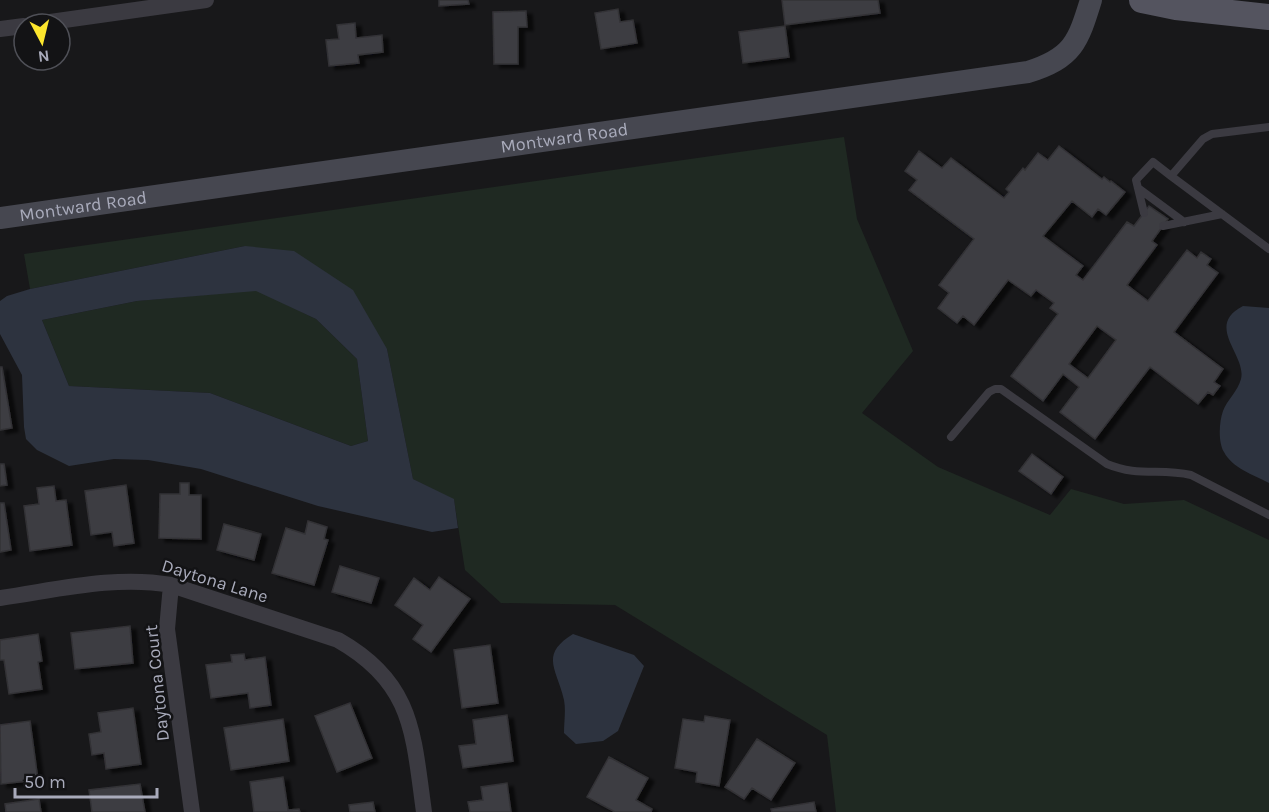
<svg xmlns="http://www.w3.org/2000/svg" width="1269" height="812" viewBox="0 0 1269 812" font-family="Karla,sans-serif">
<style>
.green{fill:#1f2922}
.water{fill:#2d333f;fill-rule:evenodd}
.building{fill:#3d3d42;stroke:#333236;stroke-width:1.5;fill-rule:evenodd;filter:url(#shadow)}
.lines{fill:none;stroke-linecap:round;stroke-linejoin:round}
.lane{stroke:#3b3a41;stroke-width:8}
.street{stroke:#3b3a41;stroke-width:16}
.secondary{stroke:#464750;stroke-width:22}
.primary{stroke:#54545f;stroke-width:26}
.labels{text-anchor:middle;stroke-width:5;stroke-linejoin:round;paint-order:stroke}
.street-label{font-size:18px;fill:#a9abbb;stroke:#131315}
</style>
<defs>
<filter id="shadow"><feDropShadow dx="6" dy="3.5" stdDeviation="1.5" flood-color="#0009"/></filter>
</defs>
<rect width="100%" height="100%" fill="#18181a"/>
<path class="green" d="M 844,137 L 857,219 L 913,351 L 862,413 L 938,467 L 1050,515 L 1071,489 L 1124,504 L 1184,500 L 1269,540 L 1269,812 L 836,812 L 827,735 L 615,605 L 501,603 L 465,570 L 454,500 L 413,479 L 387,349 L 245,246 L 30,289 L 24,254 Z
M 256,290 L 316,319 L 357,359 L 368,441 L 351,446 L 210,393 L 69,386 L 42,320 L 137,301 Z"/>
<path class="water" d="M 245,246 L 294,251 L 353,290 L 387,349 L 413,479 L 454,499 L 458,528 L 432,532 L 318,506 L 201,469 L 148,460 L 114,459 L 69,466 L 37,450 L 26,439 L 24,427 L 22,375 L 0,334 L 0,301 L 7,296 L 30,289 ZM 256,291 L 316,319 L 357,359 L 368,441 L 351,446 L 210,393 L 69,386 L 42,320 L 137,301 Z
M 1243,306 L 1269,308 L 1269,483 C 1254,475 1232,468 1224,452 C 1218,442 1219,422 1223,411 C 1227,400 1238,391 1241,379 C 1247,355 1204,326 1243,306 Z
M 573,634 L 634,655 L 644,666 L 618,731 L 603,741 L 576,744 L 564,733 C 564,722 566,710 564,700 C 557,669 539,655 573,634 Z"/>
<path class="building" d="M 439,0 L 468,0 L 469,4 L 439,6 Z
M 782,0 L 878,0 L 880,13 L 785,25 Z
M 618,9 L 620,22 L 633,20 L 637,43 L 601,49 L 595,13 Z
M 526,11 L 527,27 L 518,27 L 518,64 L 494,64 L 493,12 Z
M 355,23 L 356,38 L 382,35 L 383,52 L 358,55 L 359,63 L 329,66 L 326,40 L 339,39 L 337,25 Z
M 785,26 L 789,57 L 743,63 L 739,32 Z
M 1059,146 L 1102,179 L 1104,177 L 1110,182 L 1111,181 L 1125,192 L 1106,215 L 1098,209 L 1092,217 L 1072,201 L 1043,236 L 1083,266 L 1076,275 L 1083,280 L 1127,222 L 1134,226 L 1149,206 L 1168,219 L 1152,241 L 1157,245 L 1127,285 L 1148,301 L 1187,250 L 1197,258 L 1201,252 L 1211,259 L 1207,265 L 1218,273 L 1174,332 L 1223,369 L 1214,382 L 1220,386 L 1213,395 L 1208,392 L 1198,404 L 1150,367 L 1095,439 L 1060,412 L 1079,387 L 1063,374 L 1043,401 L 1011,376 L 1058,314 L 1050,308 L 1054,303 L 1036,290 L 1031,296 L 1008,280 L 974,325 L 963,316 L 957,323 L 938,308 L 949,293 L 939,285 L 974,239 L 909,190 L 917,180 L 905,171 L 919,151 L 942,168 L 951,158 L 1004,198 L 1009,192 L 1006,189 L 1023,168 L 1025,170 L 1038,153 L 1048,160 ZM 1097,326 L 1116,340 L 1088,378 L 1069,364 Z
M 0,367 L 2,367 L 12,428 L 0,430 Z
M 1032,454 L 1063,477 L 1051,494 L 1019,471 Z
M 0,464 L 4,464 L 7,485 L 0,486 Z
M 180,483 L 189,483 L 189,495 L 201,495 L 201,539 L 159,538 L 160,494 L 180,494 Z
M 126,485 L 134,543 L 114,546 L 112,532 L 91,535 L 85,491 Z
M 54,486 L 56,501 L 66,500 L 72,545 L 30,551 L 24,506 L 39,504 L 37,488 Z
M 0,503 L 4,503 L 11,550 L 0,552 Z
M 308,521 L 327,527 L 324,539 L 328,540 L 314,585 L 272,573 L 286,528 L 305,534 Z
M 224,524 L 261,534 L 254,560 L 217,550 Z
M 340,566 L 379,578 L 371,603 L 332,592 Z
M 439,577 L 470,599 L 431,652 L 413,639 L 423,625 L 395,605 L 414,578 L 430,590 Z
M 130,626 L 133,663 L 75,669 L 71,633 Z
M 38,634 L 42,661 L 38,662 L 42,689 L 9,694 L 4,660 L 0,660 L 0,640 Z
M 490,645 L 498,703 L 462,708 L 454,650 Z
M 244,654 L 245,660 L 265,657 L 271,705 L 250,708 L 248,693 L 211,698 L 206,665 L 232,662 L 231,655 Z
M 350,703 L 372,758 L 337,772 L 315,716 Z
M 133,708 L 141,764 L 106,769 L 104,753 L 92,755 L 89,734 L 101,732 L 98,713 Z
M 507,715 L 513,761 L 463,768 L 459,746 L 476,744 L 473,720 Z
M 705,716 L 730,720 L 719,786 L 696,782 L 697,772 L 675,768 L 683,719 L 704,722 Z
M 283,719 L 289,761 L 231,770 L 224,728 Z
M 30,721 L 38,780 L 1,784 L 0,725 Z
M 757,739 L 795,763 L 771,800 L 752,788 L 744,799 L 725,787 Z
M 609,757 L 648,778 L 636,800 L 652,809 L 651,812 L 615,812 L 587,797 Z
M 283,777 L 288,810 L 299,809 L 300,812 L 254,812 L 250,782 Z
M 507,783 L 511,812 L 470,812 L 468,802 L 483,800 L 481,787 Z
M 140,784 L 145,812 L 92,812 L 89,790 Z
M 39,799 L 41,812 L 6,812 L 5,804 Z
M 373,802 L 375,812 L 350,812 L 349,805 Z
M 814,802 L 816,812 L 772,812 L 771,809 Z"/>
<g class="lines">
<path class="lane" d="M 1269,127 L 1212,134 L 1203,139 L 1171,176 L 1269,249
M 1138,188 L 1184,222
M 1144,213 L 1136,180 L 1153,162 L 1171,176
M 1163,226 L 1222,214
M 951,437 L 989,392 L 995,389 L 1001,389 L 1107,464 C 1138,477 1160,468 1191,475 L 1269,515"/>
<path class="street" d="M 36,24 L 206,0
M 0,29 L 24,26
M 171,585 L 167,629 L 192,812
M 0,598 C 57,590 115,575 171,585 L 338,640 C 414,683 413,734 424,812"/>
<path class="secondary" id="s1" d="M 0,218 L 1028,72 C 1073,58 1078,42 1091,0"/>
<path class="primary" d="M 1142,0 L 1176,7 L 1269,17"/>
</g>
<g class="labels">
<g class="street-label">
<text dy="6" stroke="none"><textPath href="#s1" startOffset="570">Montward Road</textPath></text>
<text dy="6" stroke="none"><textPath href="#s1" startOffset="84">Montward Road</textPath></text>
<text transform="translate(215 581) rotate(17)" y="6">Daytona Lane</text>
<text transform="translate(157 683) rotate(-96)" y="6">Daytona Court</text>
</g>
</g>
<g transform="translate(42 42) rotate(173)"><circle r="28" fill="#131315" stroke="#4f5057" stroke-width="1.5"/>
<path d="M0-4.5L10 22L0 15L-10 22Z" fill="#fde62d"/>
<text y="-9" font-size="16" font-weight="bold" text-anchor="middle" fill="#a9abbb">N</text>
</g>
<path d="M15 788v9h142v-9" fill="none" stroke="#a9abbb" stroke-width="3"/>
<text x="24" y="788" font-size="18" fill="#a9abbb" stroke="#131315" stroke-width="4.5" paint-order="stroke">50 m</text>
</svg>
